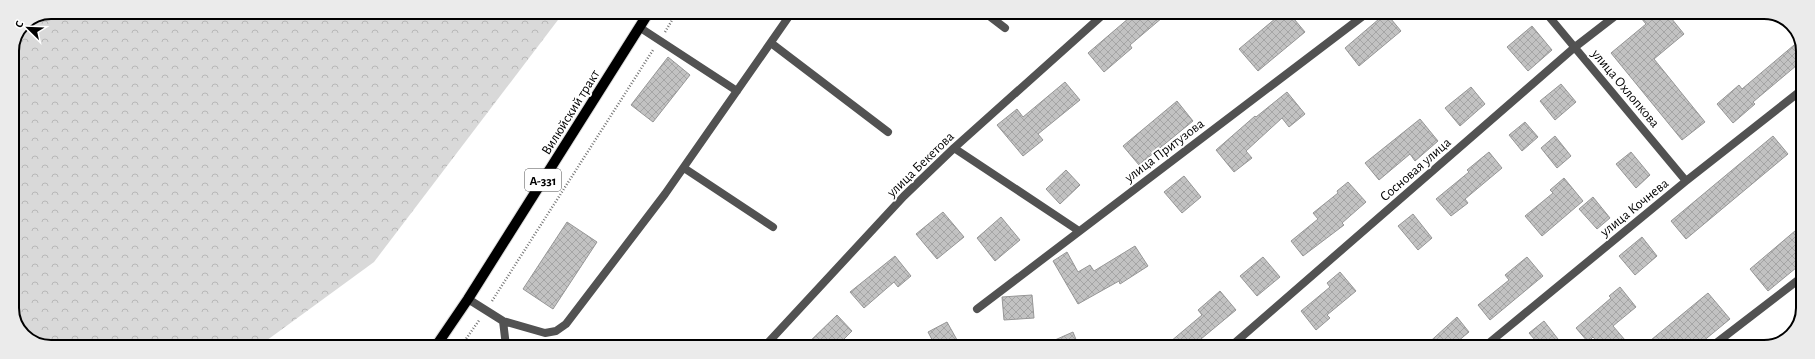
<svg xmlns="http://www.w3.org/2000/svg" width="1815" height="359" viewBox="0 0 1815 359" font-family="'Alegreya Sans',sans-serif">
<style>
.forest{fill:url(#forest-crowns)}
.building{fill:url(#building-cross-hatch);stroke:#969696}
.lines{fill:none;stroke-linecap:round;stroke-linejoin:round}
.primary-casing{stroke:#dbdbdb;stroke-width:12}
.path{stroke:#747474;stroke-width:2.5;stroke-dasharray:1 2;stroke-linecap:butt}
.street{stroke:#525252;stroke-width:8}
.primary{stroke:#000;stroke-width:10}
.labels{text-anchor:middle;stroke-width:4;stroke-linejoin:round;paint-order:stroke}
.shield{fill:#fff;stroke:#4c4c4c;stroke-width:1}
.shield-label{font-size:13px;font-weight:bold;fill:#000}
.street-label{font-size:14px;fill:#000;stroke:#fff}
.rim{fill:none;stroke:#000;stroke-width:2}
</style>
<defs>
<pattern id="forest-crowns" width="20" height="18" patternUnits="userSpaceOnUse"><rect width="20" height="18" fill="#d9d9d9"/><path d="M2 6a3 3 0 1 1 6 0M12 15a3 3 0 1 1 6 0" fill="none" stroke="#b8b8b8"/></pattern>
<pattern id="building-cross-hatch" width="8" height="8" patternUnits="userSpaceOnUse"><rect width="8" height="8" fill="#c2c2c2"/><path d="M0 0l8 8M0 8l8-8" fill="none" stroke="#a5a5a5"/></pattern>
</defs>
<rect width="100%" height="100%" fill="#fff"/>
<path class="forest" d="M 51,12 L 564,12 L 374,262 L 259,346 L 44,346 L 22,334 L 12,313 L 12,51 L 24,23 Z"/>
<path class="building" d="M 1136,12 L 1169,12 L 1130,45 L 1132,48 L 1104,72 L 1088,53 Z
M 1282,13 L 1289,13 L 1305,32 L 1258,71 L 1239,49 Z
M 1386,13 L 1401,31 L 1359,66 L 1345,48 Z
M 1647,13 L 1667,13 L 1684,34 L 1654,59 L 1705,122 L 1682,140 L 1611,53 L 1646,24 L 1641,18 Z
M 1532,26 L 1552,50 L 1528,71 L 1507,47 Z
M 1800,40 L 1803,46 L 1803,60 L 1753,102 L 1755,104 L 1733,123 L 1717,104 L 1739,85 L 1742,89 Z
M 668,57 L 690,75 L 653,122 L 631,105 Z
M 1065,82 L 1080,100 L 1038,134 L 1043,140 L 1023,156 L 997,125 L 1017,109 L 1023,117 Z
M 1561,84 L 1576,102 L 1555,120 L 1540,101 Z
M 1471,87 L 1485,104 L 1460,126 L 1445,108 Z
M 1287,92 L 1305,114 L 1289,127 L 1282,118 L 1246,151 L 1252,158 L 1234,172 L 1216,150 L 1255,116 L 1256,117 Z
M 1177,101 L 1193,121 L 1139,165 L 1123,146 Z
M 1420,119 L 1438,141 L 1415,161 L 1410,154 L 1379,180 L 1365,163 Z
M 1525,122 L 1538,137 L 1522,151 L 1509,135 Z
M 1555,136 L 1571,156 L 1557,168 L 1541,148 Z
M 1773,136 L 1788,154 L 1686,239 L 1671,221 Z
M 1489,152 L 1502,168 L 1465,199 L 1468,203 L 1451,216 L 1436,199 L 1469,172 L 1467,170 Z
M 1631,152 L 1650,175 L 1636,188 L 1616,164 Z
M 1066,170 L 1080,185 L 1060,204 L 1046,189 Z
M 1184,176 L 1201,197 L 1182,213 L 1164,192 Z
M 1564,178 L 1583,201 L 1542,236 L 1525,216 L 1553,193 L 1550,190 Z
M 1348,182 L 1366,202 L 1342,223 L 1344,225 L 1303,256 L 1291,241 L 1318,219 L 1313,213 L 1338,193 L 1337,191 Z
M 1593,197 L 1610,218 L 1597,229 L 1579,209 Z
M 943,212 L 964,237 L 937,259 L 916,234 Z
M 1413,214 L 1432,238 L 1418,250 L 1398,226 Z
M 1001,217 L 1020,240 L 995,261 L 977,238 Z
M 567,222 L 597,242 L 553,309 L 523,289 Z
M 1802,225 L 1802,263 L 1768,291 L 1750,269 Z
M 1642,237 L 1657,256 L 1635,275 L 1619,256 Z
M 1135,246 L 1148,266 L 1120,284 L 1119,281 L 1078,304 L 1053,261 L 1067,252 L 1078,272 L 1090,265 L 1094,271 Z
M 895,256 L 911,276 L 898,287 L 894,282 L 864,308 L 850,292 Z
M 1263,257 L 1280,277 L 1257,296 L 1240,276 Z
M 1527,257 L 1543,276 L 1490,320 L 1478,305 L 1509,280 L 1505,275 Z
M 1340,272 L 1356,291 L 1327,315 L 1330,318 L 1316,330 L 1301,311 L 1330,287 L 1327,283 Z
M 1620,287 L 1636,307 L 1613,326 L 1631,347 L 1602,347 L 1593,337 L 1588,342 L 1576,328 L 1611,298 L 1609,296 Z
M 1220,291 L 1236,310 L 1201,339 L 1208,347 L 1164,347 L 1202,315 L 1198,310 Z
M 1708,293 L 1730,319 L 1696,347 L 1657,347 L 1651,340 Z
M 1032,295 L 1034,318 L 1004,320 L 1002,297 Z
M 837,315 L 852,331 L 836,347 L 804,347 Z
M 1457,317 L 1469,332 L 1451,347 L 1424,347 Z
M 1544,321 L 1558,339 L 1549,347 L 1541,347 L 1529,333 Z
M 947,322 L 961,347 L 936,347 L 928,332 Z
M 1073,332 L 1079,347 L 1039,347 Z"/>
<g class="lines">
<g class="primary-casing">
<path id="primary" d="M 436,346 L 468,299 L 649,12"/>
</g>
<path class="path" d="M 665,32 L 677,12
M 492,301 L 653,50
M 461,346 L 480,319"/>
<path class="street" d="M 984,12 L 1005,28
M 1546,13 L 1686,181
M 639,27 L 737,91
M 771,43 L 888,132
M 954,148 L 1079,231
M 684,168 L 773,227
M 468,299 L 503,321 L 545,333 L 556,331 L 566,324 L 665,194 L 792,12
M 977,309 L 1367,13
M 503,321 L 506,346
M 764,347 L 904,196 L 954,148 L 1106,12
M 1230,347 L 1575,47 L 1619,13
M 1484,347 L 1686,181 L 1803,89
M 1711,347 L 1802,277"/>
<use href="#primary" class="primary"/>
</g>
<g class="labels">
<rect class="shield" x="525" y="169" width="36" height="22" rx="3"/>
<g class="shield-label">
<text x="543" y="185">А-331</text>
</g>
<g class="street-label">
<text transform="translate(1626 88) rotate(50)" y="5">улица Охлопкова</text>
<text transform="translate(570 112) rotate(-58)" y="5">Вилюйский тракт</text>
<text transform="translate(1164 150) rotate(-37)" y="5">улица Притузова</text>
<text transform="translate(920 164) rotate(-44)" y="5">улица Бекетова</text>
<text transform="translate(1415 169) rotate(-41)" y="5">Сосновая улица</text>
<text transform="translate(1634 207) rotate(-39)" y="5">улица Кочнева</text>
</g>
</g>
<path d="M0 0H1815V359H0ZM51 19H1764A32 32 0 0 1 1796 51V308A32 32 0 0 1 1764 340H51A32 32 0 0 1 19 308V51A32 32 0 0 1 51 19Z" fill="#ebebeb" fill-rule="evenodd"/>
<path class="rim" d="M51 19H1764A32 32 0 0 1 1796 51V308A32 32 0 0 1 1764 340H51A32 32 0 0 1 19 308V51A32 32 0 0 1 51 19Z"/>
<g transform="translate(28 28) rotate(293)" stroke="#ffffff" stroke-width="3" paint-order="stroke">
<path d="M0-3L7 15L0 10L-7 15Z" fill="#000000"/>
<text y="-6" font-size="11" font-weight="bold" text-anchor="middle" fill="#000000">С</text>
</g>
</svg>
